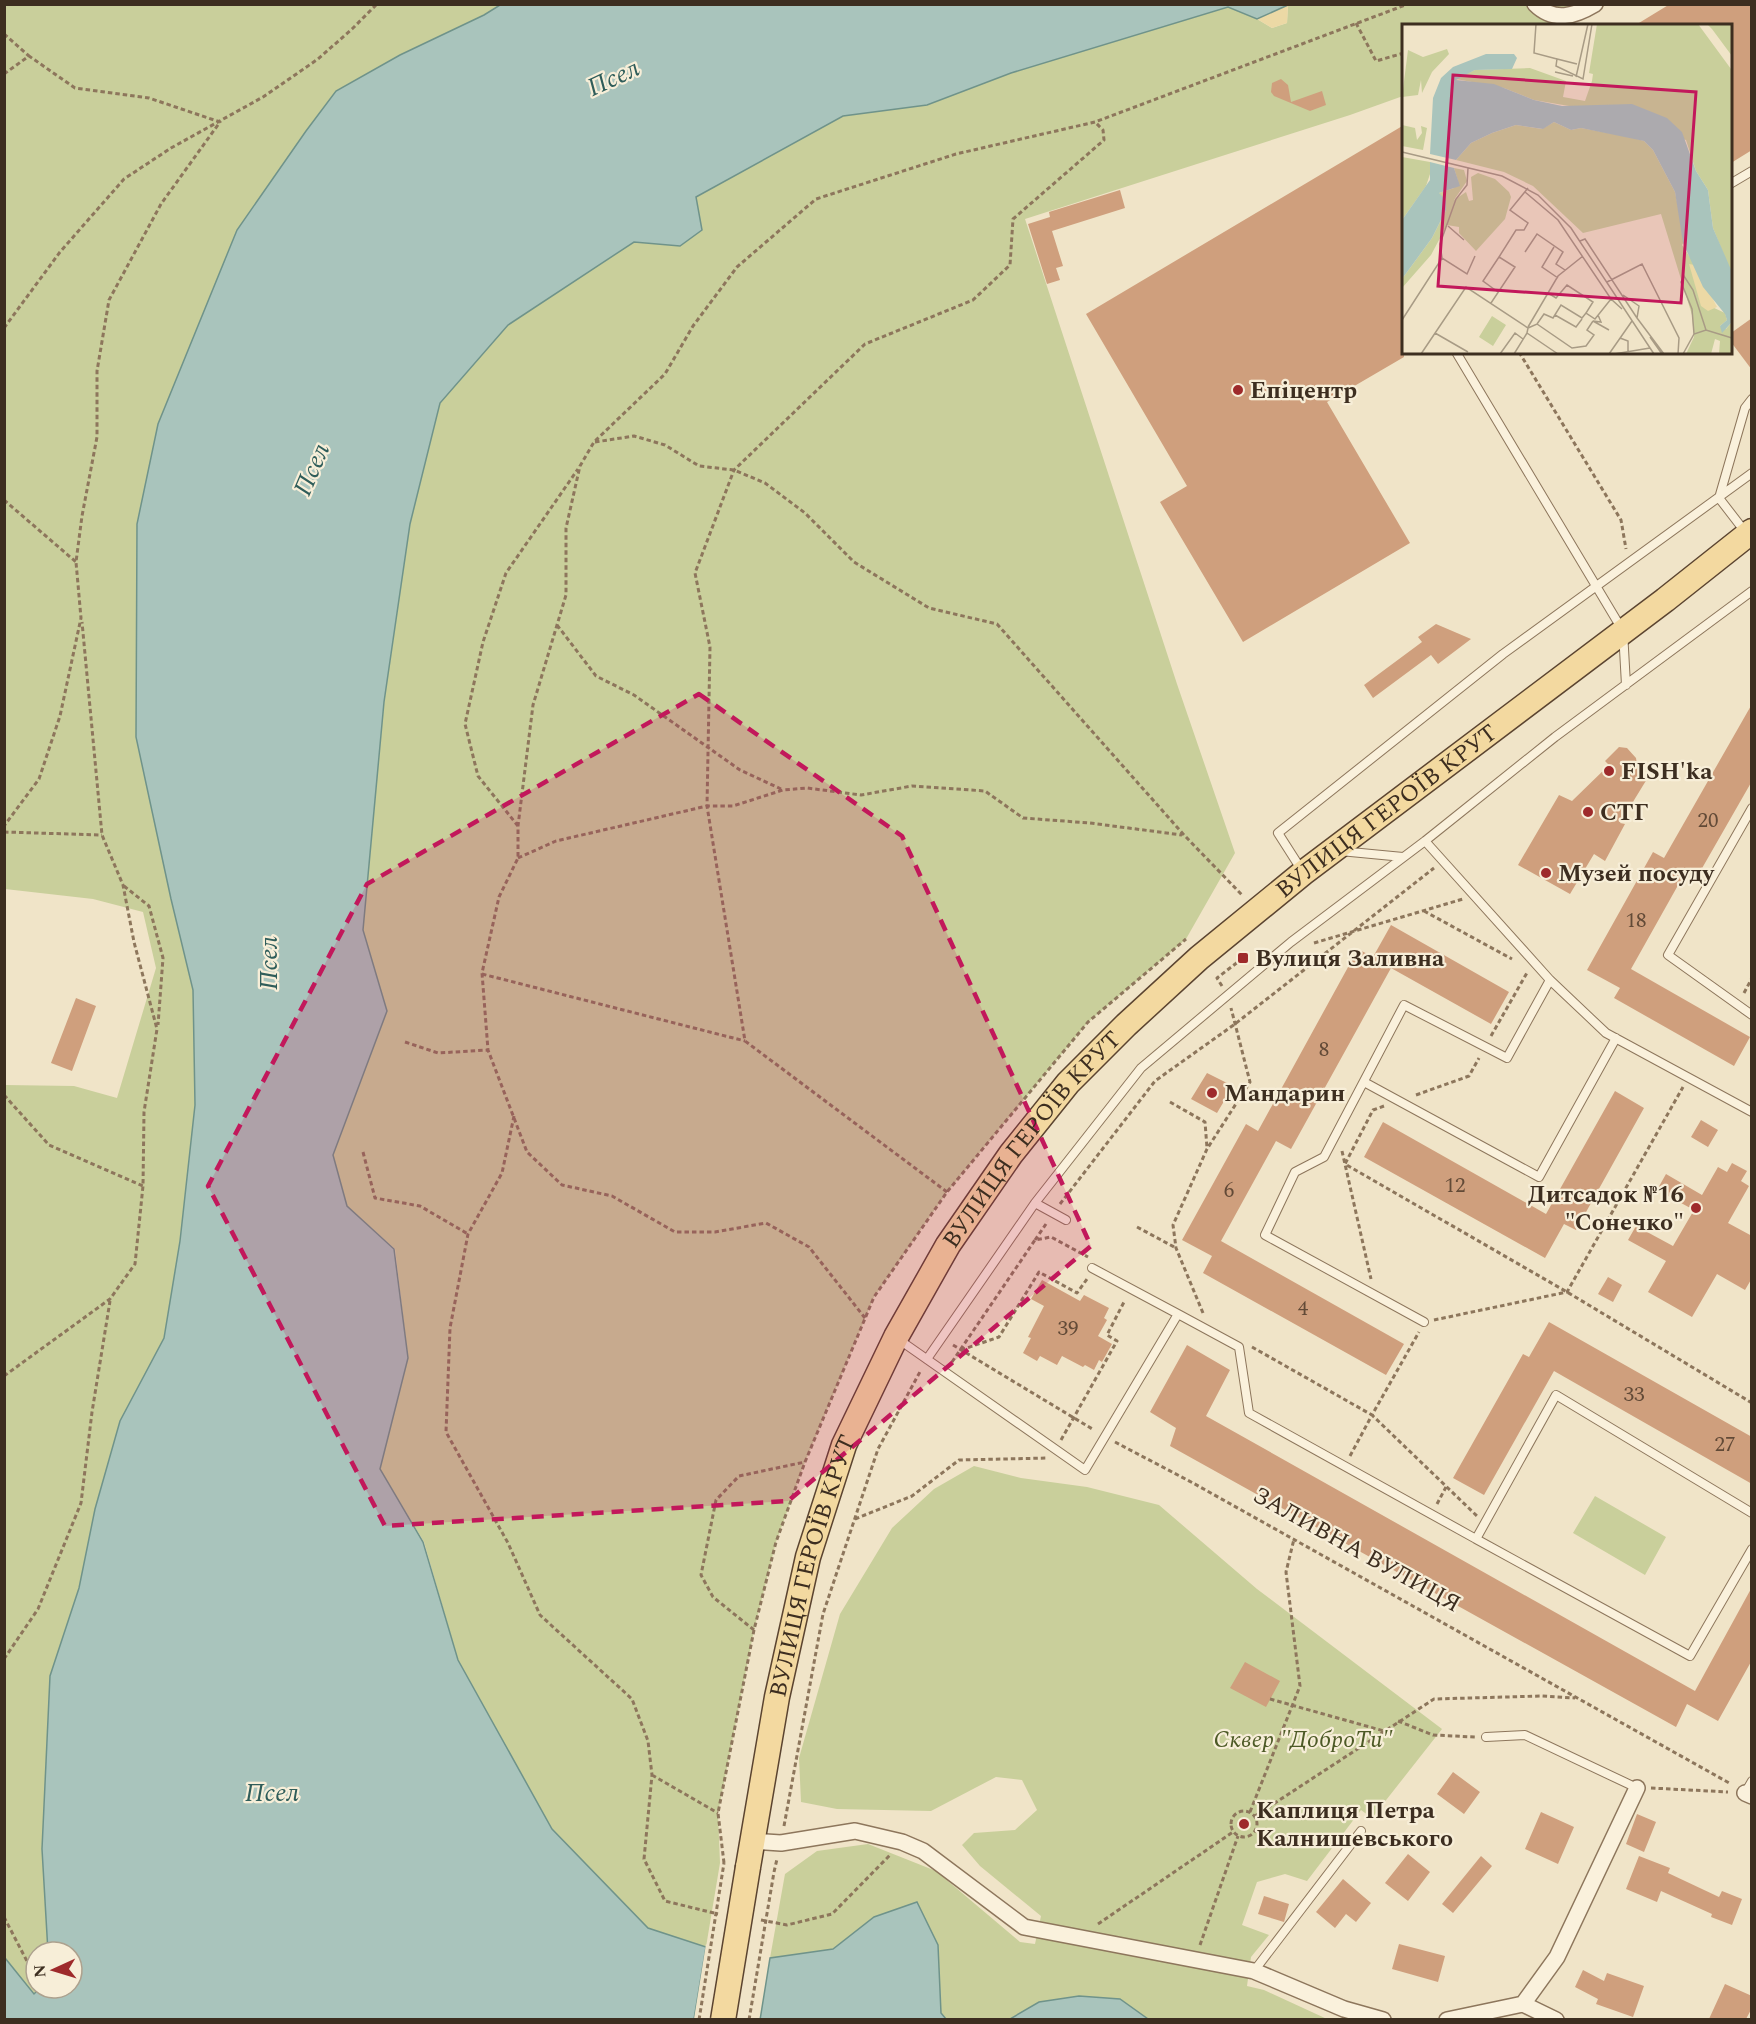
<svg xmlns="http://www.w3.org/2000/svg" width="1756" height="2024" viewBox="0 0 1756 2024" font-family="Spectral,serif">
<style>
.green{fill:#c9cf9b}
.sand{fill:#ecd9a5}
.water{fill:#a9c4bc;stroke:#6f938a;stroke-width:1.5}
.pier{fill:#f0e4c8}
.building{fill:#cf9f7d}
.lines{fill:none;stroke-linecap:round;stroke-linejoin:round}
.lane-casing{stroke:#8d765c;stroke-width:10}
.street-casing{stroke:#8d765c;stroke-width:18}
.primary-casing{stroke:#5b4430;stroke-width:27}
.path{stroke:#8d765c;stroke-width:3;stroke-dasharray:4.5 3;stroke-linecap:butt}
.lane{stroke:#faf1dc;stroke-width:8}
.street{stroke:#faf1dc;stroke-width:15}
.primary{stroke:#f3d9a0;stroke-width:24}
.primary-bridge-casing{stroke:#5b4430;stroke-width:27;stroke-linecap:butt}
.path-bridge{stroke:#8d765c;stroke-width:3;stroke-dasharray:4.5 3;stroke-linecap:butt}
.primary-bridge{stroke:#f3d9a0;stroke-width:24}
.marked{fill:#c2185b;fill-opacity:0.2;stroke:#c2185b;stroke-width:4.5;stroke-dasharray:12 8;stroke-linejoin:round}
.poi-dot{fill:#9e2a2b;stroke:#f7eed8;stroke-width:2}
.labels{text-anchor:middle;stroke-width:4.5;stroke-linejoin:round;paint-order:stroke}
.number-label{font-size:21px;fill:#624a37}
.poi-label{font-size:24px;font-weight:bold;fill:#3d2e20;stroke:#f7eed8;text-anchor:start}
.street-label{font-size:24px;fill:#3d2e20;stroke:#f7eed8}
.park-label{font-size:24px;font-style:italic;fill:#4d5a26;stroke:#f7eed8}
.water-label{font-size:26px;font-style:italic;fill:#2f5d5a;stroke:#f7eed8}
.inset-road{fill:none;stroke:#a89b85;stroke-width:1.5}
.view{fill:#c2185b;fill-opacity:0.15;stroke:#c2185b;stroke-width:3}
.inset-edge{fill:none;stroke:#3d2e20;stroke-width:3}
</style>
<rect width="100%" height="100%" fill="#f0e4c8"/>
<path class="green" d="M 5,5 L 500,5 L 484,15 L 400,55 L 336,91 L 306,131 L 237,230 L 158,424 L 136,737 L 171,899 L 193,990 L 195,1105 L 180,1241 L 164,1338 L 120,1421 L 95,1509 L 79,1588 L 50,1676 L 42,1849 L 48,1952 L 36,1952 L 36,1988 L 40,1988 L 34,1994 L 4,1958 L 5,1085 L 74,1086 L 117,1098 L 156,968 L 143,912 L 93,899 L 5,889 Z
M 1288,5 L 1605,5 L 1566,25 L 1404,26 L 1403,96 L 1350,115 L 1025,219 L 1177,684 L 1235,853 L 1186,939 L 1088,1022 L 947,1192 L 874,1297 L 805,1462 L 776,1542 L 754,1630 L 718,1813 L 720,1863 L 706,1947 L 648,1928 L 552,1829 L 458,1660 L 424,1542 L 380,1469 L 408,1358 L 395,1249 L 347,1206 L 333,1155 L 387,1011 L 363,930 L 384,702 L 410,524 L 440,403 L 508,325 L 634,242 L 680,246 L 702,230 L 696,197 L 843,116 L 927,105 L 1011,73 L 1228,7 L 1257,19 L 1272,28 L 1287,23 Z
M 974,1466 L 1021,1478 L 1087,1487 L 1159,1505 L 1257,1589 L 1442,1729 L 1372,1818 L 1361,1810 L 1307,1881 L 1285,1874 L 1257,1882 L 1242,1925 L 1269,1935 L 1251,1957 L 1247,1986 L 1264,1990 L 1327,2019 L 1148,2019 L 1120,1999 L 1039,2002 L 1010,2019 L 946,2019 L 941,2013 L 938,1945 L 874,1917 L 833,1949 L 770,1958 L 785,1874 L 817,1851 L 868,1844 L 936,1871 L 1020,1942 L 1035,1944 L 1041,1916 L 980,1866 L 962,1845 L 974,1833 L 1015,1830 L 1037,1810 L 1022,1780 L 996,1777 L 931,1811 L 837,1809 L 801,1802 L 799,1758 L 840,1614 L 892,1528 L 934,1489 Z
M 1595,1496 L 1666,1537 L 1645,1575 L 1573,1533 Z"/>
<path class="sand" d="M 1288,5 L 1287,23 L 1272,28 L 1257,19 Z"/>
<path class="water" d="M 500,5 L 1288,5 L 1257,19 L 1228,7 L 1011,73 L 927,105 L 843,116 L 696,197 L 702,230 L 680,246 L 634,242 L 508,325 L 440,403 L 410,524 L 384,702 L 363,930 L 387,1011 L 333,1155 L 347,1206 L 394,1249 L 408,1358 L 380,1469 L 423,1542 L 458,1660 L 552,1829 L 648,1928 L 706,1947 L 694,2019 L 5,2019 L 5,1958 L 34,1994 L 40,1988 L 72,1988 L 72,1952 L 48,1952 L 42,1849 L 50,1676 L 79,1588 L 95,1509 L 120,1421 L 164,1338 L 180,1241 L 195,1105 L 193,990 L 171,899 L 136,737 L 137,524 L 158,424 L 237,230 L 306,131 L 336,91 L 400,55 L 484,15 Z
M 917,1902 L 938,1945 L 941,2013 L 946,2019 L 760,2020 L 770,1958 L 833,1949 L 874,1917 Z
M 1079,1996 L 1120,1999 L 1148,2019 L 1010,2019 L 1039,2002 Z"/>
<path class="pier" d="M 706,1944 L 709,1947 L 697,2020 L 694,2019 Z"/>
<path class="building" d="M 1670,4 L 1752,4 L 1752,150 L 1731,163 L 1731,26 L 1634,26 Z
M 1281,79 L 1288,85 L 1291,102 L 1322,91 L 1326,105 L 1310,111 L 1274,96 L 1271,92 L 1272,83 Z
M 1404,125 L 1404,357 L 1327,402 L 1410,543 L 1243,642 L 1160,502 L 1187,486 L 1086,314 Z
M 1120,190 L 1125,208 L 1052,231 L 1063,266 L 1056,268 L 1060,280 L 1047,284 L 1028,224 L 1050,217 L 1049,212 Z
M 1752,318 L 1752,370 L 1731,342 L 1731,333 Z
M 1436,624 L 1471,639 L 1438,664 L 1431,655 L 1373,698 L 1364,685 L 1422,642 L 1418,637 Z
M 1752,704 L 1752,781 L 1697,877 L 1686,871 L 1631,969 L 1750,1037 L 1734,1066 L 1614,998 L 1620,988 L 1587,970 L 1653,852 L 1664,858 Z
M 1619,747 L 1627,748 L 1636,758 L 1637,765 L 1647,779 L 1620,823 L 1625,824 L 1605,861 L 1594,854 L 1570,894 L 1518,865 L 1559,795 L 1572,801 L 1609,765 L 1605,761 Z
M 1391,925 L 1509,992 L 1491,1024 L 1391,968 L 1291,1149 L 1276,1141 L 1221,1241 L 1404,1344 L 1386,1375 L 1203,1273 L 1212,1256 L 1182,1240 L 1246,1124 L 1258,1131 L 1358,949 L 1373,957 Z
M 76,998 L 96,1006 L 72,1071 L 51,1063 Z
M 1207,1073 L 1233,1086 L 1217,1113 L 1191,1099 Z
M 1615,1091 L 1644,1108 L 1576,1230 L 1564,1224 L 1545,1258 L 1364,1157 L 1383,1122 L 1546,1214 Z
M 1701,1120 L 1718,1130 L 1708,1147 L 1691,1137 Z
M 1732,1163 L 1747,1171 L 1741,1181 L 1749,1186 L 1728,1223 L 1752,1236 L 1752,1278 L 1745,1290 L 1717,1274 L 1692,1317 L 1648,1292 L 1666,1261 L 1628,1240 L 1636,1226 L 1673,1246 L 1694,1210 L 1657,1190 L 1666,1174 L 1702,1195 L 1718,1167 L 1727,1172 Z
M 1608,1277 L 1622,1285 L 1613,1302 L 1598,1294 Z
M 1042,1280 L 1080,1301 L 1084,1295 L 1109,1308 L 1104,1318 L 1107,1320 L 1098,1336 L 1112,1344 L 1102,1362 L 1099,1360 L 1094,1370 L 1085,1365 L 1083,1367 L 1062,1356 L 1057,1365 L 1040,1356 L 1037,1361 L 1023,1353 L 1031,1338 L 1028,1337 L 1044,1306 L 1031,1299 Z
M 1549,1322 L 1752,1437 L 1752,1484 L 1554,1371 L 1484,1495 L 1453,1478 L 1523,1354 L 1529,1357 Z
M 1187,1345 L 1230,1370 L 1206,1416 L 1695,1691 L 1752,1587 L 1752,1660 L 1718,1721 L 1687,1704 L 1676,1727 L 1170,1446 L 1176,1428 L 1150,1412 Z
M 1245,1662 L 1280,1681 L 1266,1707 L 1230,1688 Z
M 1453,1772 L 1480,1792 L 1464,1814 L 1437,1794 Z
M 1541,1812 L 1574,1827 L 1558,1864 L 1525,1849 Z
M 1637,1814 L 1656,1822 L 1644,1852 L 1626,1844 Z
M 1408,1854 L 1430,1872 L 1408,1901 L 1385,1883 Z
M 1481,1856 L 1492,1866 L 1453,1913 L 1442,1904 Z
M 1639,1856 L 1670,1868 L 1668,1873 L 1719,1897 L 1722,1891 L 1742,1899 L 1732,1925 L 1711,1917 L 1712,1914 L 1661,1891 L 1657,1902 L 1626,1889 Z
M 1343,1879 L 1371,1903 L 1356,1922 L 1346,1914 L 1335,1928 L 1316,1912 Z
M 1264,1896 L 1289,1904 L 1284,1922 L 1258,1914 Z
M 1399,1944 L 1445,1956 L 1438,1982 L 1392,1969 Z
M 1583,1970 L 1604,1981 L 1607,1973 L 1644,1986 L 1633,2017 L 1596,2004 L 1598,1999 L 1575,1987 Z
M 1725,1984 L 1752,1996 L 1752,2008 L 1746,2019 L 1709,2019 Z"/>
<g class="lines">
<g class="lane-casing">
<path id="lane" d="M 1730,184 L 1752,171
M 1456,352 L 1623,631 L 1626,685
M 1719,498 L 1745,408 L 1752,399
M 1719,498 L 1746,533
M 1752,808 L 1668,955 L 1752,1015
M 1425,841 L 1550,980 L 1606,1033 L 1752,1112
M 1340,851 L 1403,857
M 1301,869 L 1278,833 L 1503,654 L 1752,473
M 1364,1082 L 1539,1177 L 1616,1038
M 1035,1203 L 1066,1220
M 1092,1268 L 1178,1314
M 1424,1322 L 1265,1235 L 1295,1172 L 1324,1157 L 1404,1005 L 1507,1058 L 1550,980
M 898,1339 L 1085,1470 L 1178,1314 L 1239,1347 L 1249,1413 L 1476,1539 L 1556,1395 L 1752,1513
M 927,1359 L 1035,1203 L 1141,1068 L 1291,942 L 1425,841 L 1555,737 L 1752,591
M 1476,1539 L 1690,1656 L 1752,1549
M 1486,1737 L 1525,1735 L 1637,1788
M 1745,1793 L 1752,1781
M 1254,1971 L 1361,1831"/>
</g>
<g class="street-casing">
<path id="street" d="M 1535,4 C 1554,23 1575,16 1595,4
M 1745,1793 L 1752,1796
M 752,1841 L 781,1843 L 855,1831 L 902,1842 L 923,1851 L 1024,1927 L 1254,1971 L 1344,2009 L 1383,2020
M 1447,2020 L 1523,2004
M 1556,2020 L 1523,2004 L 1557,1957 L 1637,1788"/>
</g>
<g class="primary-casing">
<g id="primary">
<path id="s1" d="M 748,1867 L 777,1697 L 808,1557 L 844,1445 L 896,1337 L 948,1245 L 1011,1154 L 1068,1083 L 1126,1025 L 1199,958 L 1303,873 L 1665,600 L 1752,531"/>
</g>
</g>
<path class="path" d="M 1356,23 L 1376,61 L 1404,53
M 4,34 L 29,56
M 4,74 L 29,56 L 75,88 L 149,98 L 220,122 L 161,204 L 109,300 L 97,371 L 97,437 L 82,516 L 76,562 L 81,618 L 60,716 L 39,779 L 4,826
M 4,328 L 60,252 L 124,179 L 171,148 L 263,97 L 318,59 L 352,29 L 377,4
M 1519,352 L 1621,520 L 1626,549
M 595,442 L 634,436 L 665,445 L 699,466 L 734,470 L 765,483 L 805,513 L 854,562 L 929,608 L 997,624 L 1184,835 L 1243,896
M 4,500 L 76,562
M 557,625 L 596,676 L 634,695 L 740,770 L 781,789
M 518,826 L 478,776 L 465,724 L 483,642 L 506,573 L 578,469
M 4,832 L 102,835
M 518,858 L 556,841 L 707,806 L 733,806 L 783,790 L 807,788 L 861,795 L 912,786 L 985,791 L 1023,818 L 1090,823 L 1182,835
M 124,886 L 149,906 L 163,958 L 158,1025
M 1424,911 L 1512,959
M 1314,943 L 1463,899
M 482,974 L 745,1041
M 1222,986 L 1217,978 L 1243,958 L 1238,951
M 1744,993 L 1752,978
M 1491,1036 L 1528,971
M 405,1042 L 438,1053 L 488,1050
M 4,1095 L 49,1145 L 143,1186
M 1416,1095 L 1469,1076 L 1479,1058
M 1170,1102 L 1205,1122 L 1207,1148
M 1384,1106 L 1373,1110 L 1345,1164 L 1567,1292 L 1752,1403
M 514,1116 L 502,1173 L 468,1234 L 450,1328 L 446,1432 L 508,1543 L 540,1615 L 632,1699 L 648,1741 L 652,1775 L 644,1859 L 665,1901 L 718,1914
M 1342,1151 L 1371,1279
M 363,1152 L 375,1198 L 420,1206 L 468,1234
M 947,1192 L 745,1041 L 707,806 L 710,647 L 695,573 L 734,470 L 865,344 L 973,300 L 1010,265 L 1013,219 L 1104,140 L 1103,130 L 1095,122
M 1060,1204 L 1155,1081 L 1235,1024 L 1434,868
M 1137,1227 L 1176,1248
M 1035,1240 L 1046,1224
M 1203,1313 L 1176,1248 L 1173,1225 L 1207,1149 L 1250,1082 L 1231,1008
M 865,1318 L 809,1247 L 766,1223 L 715,1232 L 675,1232 L 612,1196 L 562,1185 L 527,1152 L 488,1050 L 482,973 L 499,897 L 518,858 L 518,826 L 533,705 L 566,595 L 566,528 L 580,466 L 594,442 L 665,374 L 693,326 L 737,267 L 816,199 L 956,154 L 1095,122 L 1408,4
M 1434,1320 L 1567,1292 L 1683,1087
M 953,1345 L 1094,1430
M 1252,1347 L 1372,1415 L 1419,1332
M 961,1350 L 999,1337 L 1039,1272 L 1077,1293 L 1087,1279
M 952,1362 L 1035,1240 L 1051,1237 L 1088,1257
M 4,1376 L 110,1299 L 135,1264 L 143,1186 L 144,1112 L 157,1029 L 134,942 L 123,885 L 102,835 L 82,622
M 1061,1440 L 1117,1341 L 1107,1335 L 1125,1300
M 1115,1442 L 1193,1483 L 1731,1784
M 1350,1456 L 1372,1415 L 1477,1516
M 1437,1504 L 1446,1487
M 855,1519 L 912,1496 L 959,1460 L 1047,1458
M 754,1630 L 713,1597 L 701,1575 L 716,1500 L 739,1476 L 805,1462
M 4,1659 L 38,1609 L 81,1503 L 92,1412 L 110,1301
M 1270,1699 L 1384,1731
M 1398,1721 L 1433,1735 L 1475,1737
M 652,1775 L 718,1813
M 1651,1788 L 1728,1792
M1231 1824a13 13 0 1 1 26 0a13 13 0 1 1-26 0Z
M 1250,1812 L 1300,1686 L 1286,1572 L 1294,1539
M 1255,1816 L 1434,1699 L 1541,1696 L 1575,1698
M 784,1826 L 823,1614 L 878,1449 L 921,1370
M 724,1863 L 718,1813 L 754,1630 L 776,1542 L 805,1462 L 874,1297 L 947,1192 L 1088,1022 L 1186,939
M 774,1872 L 777,1859
M 4,1917 L 30,1967
M 761,1920 L 787,1925 L 832,1914 L 890,1855
M 1098,1924 L 1233,1832
M 1200,1945 L 1238,1836"/>
<use href="#lane" class="lane"/>
<use href="#street" class="street"/>
<use href="#primary" class="primary"/>
<g class="primary-bridge-casing">
<path id="primary-bridge" d="M 723,2020 L 748,1867"/>
</g>
<path class="path-bridge" d="M 699,2020 L 724,1863
M 749,2020 L 774,1872"/>
<use href="#primary-bridge" class="primary-bridge"/>
</g>
<path class="marked" d="M 699,694 L 902,836 L 1091,1246 L 788,1501 L 385,1526 L 208,1186 L 367,884 Z"/>
<g class="poi-dot">
<circle cx="1238" cy="390" r="6"/>
<circle cx="1609" cy="771" r="6"/>
<circle cx="1588" cy="812" r="6"/>
<circle cx="1546" cy="873" r="6"/>
<rect x="1237" y="952" width="12" height="12" rx="3"/>
<circle cx="1212" cy="1093" r="6"/>
<circle cx="1696" cy="1208" r="6"/>
<circle cx="1244" cy="1824" r="6"/>
</g>
<g class="labels">
<g class="number-label">
<text x="1708" y="827">20</text>
<text x="1636" y="927">18</text>
<text x="1324" y="1056">8</text>
<text x="1455" y="1192">12</text>
<text x="1229" y="1197">6</text>
<text x="1303" y="1315">4</text>
<text x="1068" y="1335">39</text>
<text x="1634" y="1401">33</text>
<text x="1725" y="1451">27</text>
</g>
<g class="poi-label">
<text x="1250" y="398">Епіцентр</text>
<text x="1621" y="779">FISH'ka</text>
<text x="1600" y="820">СТГ</text>
<text x="1558" y="881">Музей посуду</text>
<text x="1255" y="966">Вулиця Заливна</text>
<text x="1224" y="1101">Мандарин</text>
<text x="1684" y="1202" text-anchor="end">Дитсадок №16<tspan x="1684" dy="28">"Сонечко"</tspan></text>
<text x="1256" y="1818">Каплиця Петра<tspan x="1256" dy="28">Калнишевського</tspan></text>
</g>
<g class="street-label">
<text dy="8" stroke="none"><textPath href="#s1" startOffset="1280">ВУЛИЦЯ ГЕРОЇВ КРУТ</textPath></text>
<text dy="8" stroke="none"><textPath href="#s1" startOffset="794">ВУЛИЦЯ ГЕРОЇВ КРУТ</textPath></text>
<text transform="translate(1357 1549) rotate(29)" y="8">ЗАЛИВНА ВУЛИЦЯ</text>
<text dy="8" stroke="none"><textPath href="#s1" startOffset="308">ВУЛИЦЯ ГЕРОЇВ КРУТ</textPath></text>
</g>
<g class="park-label">
<text x="1303" y="1747">Сквер "ДоброТи"</text>
</g>
<g class="water-label">
<text transform="translate(613 77) rotate(-25)" y="9">Псел</text>
<text transform="translate(311 469) rotate(-67)" y="9">Псел</text>
<text transform="translate(268 963) rotate(-90)" y="9">Псел</text>
<text x="272" y="1801">Псел</text>
</g>
</g>
<g transform="translate(1402 24)">
<rect width="330" height="330" fill="#f0e4c8"/>
<path d="M 195,0 L 296,0 L 329,45 L 330,251 L 311,204 L 306,166 L 294,147 L 284,116 L 173,83 L 132,76 L 102,64 L 54,55 L 73,46 L 128,44 L 164,57 L 161,73 L 183,77 L 190,57 L 191,50 L 187,49 ZM 305,0 L 330,0 L 330,32 L 310,5 ZM 45,25 L 47,30 L 30,48 L 20,69 L 19,56 L 16,71 L 0,73 L 6,26 L 21,33 ZM 152,98 L 169,106 L 179,104 L 228,113 L 242,117 L 251,126 L 273,168 L 283,216 L 280,221 L 293,241 L 289,243 L 310,283 L 323,289 L 325,296 L 318,302 L 324,305 L 330,298 L 330,330 L 317,330 L 318,317 L 313,315 L 309,330 L 284,330 L 292,313 L 290,291 L 259,190 L 181,209 L 131,162 L 102,148 L 54,136 L 69,119 L 90,109 L 114,101 L 140,105 ZM 0,101 L 13,104 L 15,116 L 20,109 L 19,102 L 25,104 L 21,126 L 0,122 ZM 0,133 L 28,138 L 29,147 L 24,162 L 0,196 ZM 52,144 L 62,146 L 65,157 L 52,176 L 64,168 L 67,177 L 71,176 L 69,153 L 76,149 L 93,155 L 107,168 L 109,173 L 103,195 L 74,227 L 57,209 L 57,203 L 45,201 L 29,231 L 0,264 L 0,255 L 30,214 L 44,186 L 37,169 L 52,164 L 56,157 ZM 90,292 L 104,301 L 91,322 L 77,313 Z" fill="#c9cf9b"/>
<path d="M 287,240 L 293,241 L 315,283 L 306,287 L 299,282 Z" fill="#ecd9a5"/>
<path d="M 84,30 L 112,30 L 115,34 L 110,45 L 73,46 L 54,56 L 92,60 L 132,76 L 160,82 L 230,80 L 265,94 L 280,108 L 294,147 L 306,166 L 311,204 L 330,248 L 330,298 L 320,309 L 318,302 L 325,296 L 323,290 L 301,263 L 281,219 L 273,168 L 251,126 L 242,117 L 179,104 L 169,106 L 152,98 L 141,105 L 114,101 L 90,109 L 69,119 L 54,136 L 28,130 L 31,74 L 39,54 L 51,43 ZM 28,138 L 52,144 L 58,162 L 37,169 L 44,176 L 44,186 L 30,214 L 0,255 L 0,196 L 28,156 Z" fill="#a9c4bc"/>
<path class="inset-road" d="M 134,0 L 132,29 L 155,35M 175,40 L 155,35 L 154,42 L 181,55 L 190,0M 153,48 L 171,52M 174,53 L 186,0M 0,128 L 100,152 L 136,171 L 169,204 L 252,330M 123,168 L 156,196 L 209,275 L 220,285M 46,202 L 62,216M 178,217 L 183,215 L 235,294M 152,223 L 140,243 L 156,254M 123,228 L 135,210 L 161,228 L 154,240 L 163,246M 40,234 L 38,220 L 54,175 L 65,161 L 66,144M 205,258 L 240,240 L 277,314 L 276,330M 96,268 L 81,257 L 97,233M 146,269 L 154,274 L 165,261 L 191,278 L 184,289 L 193,295 L 209,275M 221,271 L 237,282 L 235,294M 89,279 L 113,243 L 97,233 L 114,206 L 122,206 L 126,199 L 108,186 L 126,164M 153,291 L 174,303 L 180,295M 196,291 L 199,298 L 191,297 L 207,306M 235,294 L 262,330M 0,296 L 40,234 L 65,250 L 73,232M 135,300 L 142,290 L 151,294 L 159,281 L 180,294 L 184,289M 126,303 L 156,252 L 181,232M 126,304 L 135,300 L 170,324 L 184,322 L 192,311 L 185,306 L 191,297M 33,309 L 66,328M 292,310 L 290,285 L 279,258 L 282,252 L 291,266 L 304,306M 248,313 L 260,330M 218,314 L 226,317 L 226,327M 19,330 L 64,263 L 126,304 L 125,309 L 156,330M 98,330 L 113,309 L 121,315M 112,330 L 125,309M 207,330 L 230,297M 212,330 L 248,324M 281,330 L 292,310 L 304,306 L 330,314"/>
<path class="view" d="M 51,51 L 294,68 L 279,279 L 36,262 Z"/>
<rect width="330" height="330" class="inset-edge"/>
</g>
<rect width="1756" height="2024" fill="none" stroke="#3d2e20" stroke-width="12"/>
<g transform="translate(54 1970) rotate(266)"><circle r="28" fill="#f7eed8" stroke="#ada18e" stroke-width="1.5"/>
<path d="M0-4.5L10 22L0 15L-10 22Z" fill="#9e2a2b"/>
<text y="-9" font-size="16" font-weight="bold" text-anchor="middle" fill="#3d2e20">N</text>
</g>
</svg>
